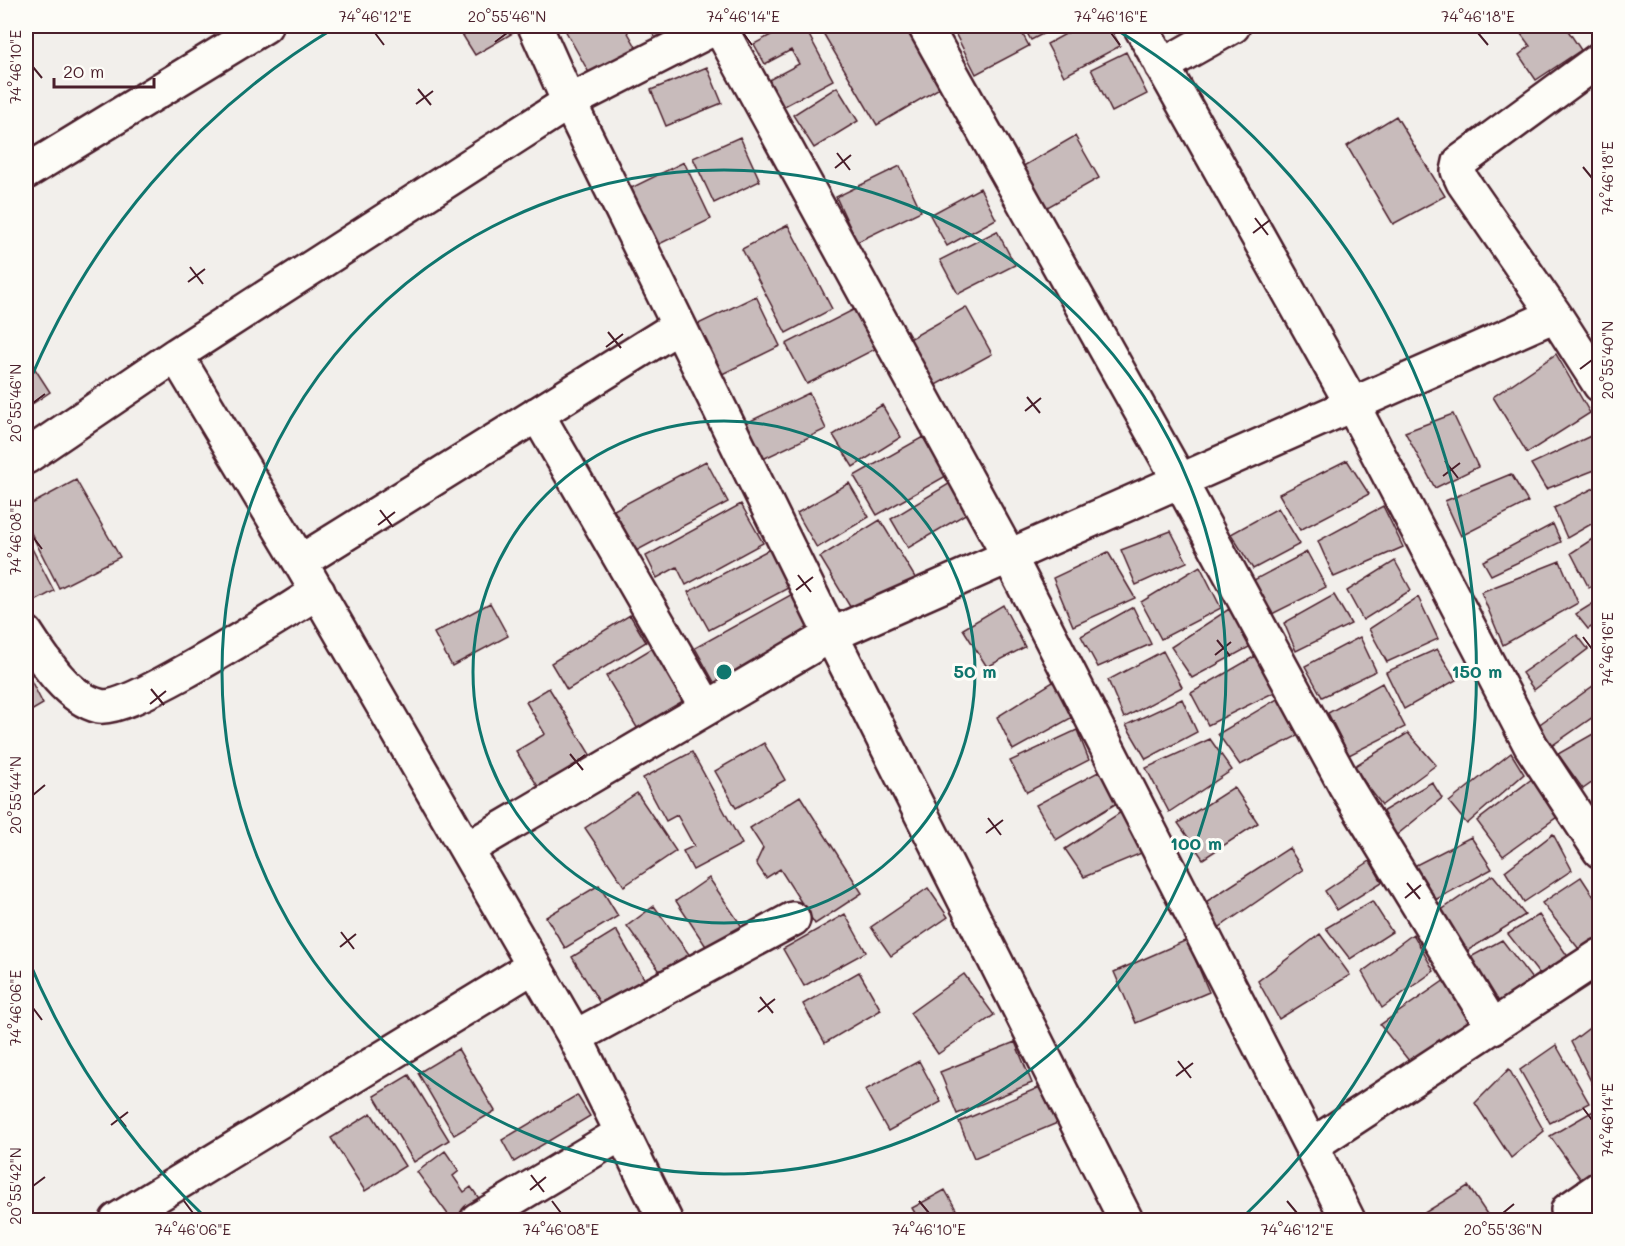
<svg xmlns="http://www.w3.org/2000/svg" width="1625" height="1246" viewBox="0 0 1625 1246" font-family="Mali,sans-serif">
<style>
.building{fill:#c8bbbb;stroke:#4a1f2b;stroke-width:1.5}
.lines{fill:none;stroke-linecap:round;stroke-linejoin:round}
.minor-casing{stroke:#4a1f2b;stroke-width:38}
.minor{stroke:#fdfcf7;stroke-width:33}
.ticks{fill:none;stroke:#4a1f2b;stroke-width:2}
.ring{fill:none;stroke:#0f766e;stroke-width:3}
.centre{fill:#0f766e;stroke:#fdfcf7;stroke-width:3}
.ring-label{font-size:18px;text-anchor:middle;font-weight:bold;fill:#0f766e;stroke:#fdfcf7;stroke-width:6;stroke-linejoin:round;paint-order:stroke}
.neatline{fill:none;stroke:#4a1f2b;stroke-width:2}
.ticks-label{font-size:15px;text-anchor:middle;fill:#4a1f2b}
</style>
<rect width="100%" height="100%" fill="#f2efeb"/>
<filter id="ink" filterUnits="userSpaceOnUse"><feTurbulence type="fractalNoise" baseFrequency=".0167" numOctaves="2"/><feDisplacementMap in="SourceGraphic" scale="12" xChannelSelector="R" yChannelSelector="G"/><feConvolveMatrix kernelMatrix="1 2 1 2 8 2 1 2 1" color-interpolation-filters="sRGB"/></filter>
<g filter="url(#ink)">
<path class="building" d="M 457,26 L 525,26 L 475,55 Z
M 569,26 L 624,26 L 639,52 L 592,78 L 564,28 Z
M 648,26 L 696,26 L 660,46 Z
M 788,26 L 804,26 L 833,80 L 779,109 L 765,82 L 799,64 L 791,50 L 765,64 L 754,44 Z
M 819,26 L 908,26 L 943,86 L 877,125 Z
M 965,26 L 1018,26 L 1029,46 L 976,74 L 954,31 Z
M 1023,26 L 1058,26 L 1031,40 Z
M 1080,26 L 1109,26 L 1120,46 L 1064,76 L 1047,44 Z
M 1515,26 L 1565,26 L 1581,50 L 1536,80 L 1519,55 L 1530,46 Z
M 1126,52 L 1147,94 L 1112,112 L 1091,69 Z
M 707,67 L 722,103 L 666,126 L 651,90 Z
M 837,87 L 858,121 L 814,148 L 793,115 Z
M 1396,116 L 1445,196 L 1393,224 L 1347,146 Z
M 1075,136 L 1099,178 L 1044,209 L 1020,168 Z
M 740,137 L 760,181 L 714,203 L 693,158 Z
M 684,162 L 711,219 L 651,248 L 623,192 Z
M 900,166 L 921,211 L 857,242 L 836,197 Z
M 980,188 L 996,219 L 947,246 L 930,215 Z
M 788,225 L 832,309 L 786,333 L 742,249 Z
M 997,231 L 1015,265 L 958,294 L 940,260 Z
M 756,296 L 780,346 L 716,377 L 692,327 Z
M 966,307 L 992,354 L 932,387 L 906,341 Z
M 855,309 L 875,349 L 807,384 L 786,344 Z
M 1556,354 L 1590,413 L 1527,453 L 1493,397 Z
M 26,355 L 50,392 L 26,408 Z
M 809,393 L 826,429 L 763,459 L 746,423 Z
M 882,405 L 901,437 L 853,467 L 833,435 Z
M 1453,414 L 1478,467 L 1435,488 L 1405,432 Z
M 1597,433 L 1600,468 L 1546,489 L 1531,464 Z
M 923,437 L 946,476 L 877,515 L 854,476 Z
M 1347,460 L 1369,494 L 1300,530 L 1279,494 Z
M 706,461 L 728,502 L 636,551 L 614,510 Z
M 1511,474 L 1528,502 L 1461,536 L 1445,501 Z
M 76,480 L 120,557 L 59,588 L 26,523 L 26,507 Z
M 952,482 L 969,512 L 908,548 L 891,519 Z
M 849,483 L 869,517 L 817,548 L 797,513 Z
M 1600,485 L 1600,519 L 1567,538 L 1554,508 Z
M 741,504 L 763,543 L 686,585 L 677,567 L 657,578 L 646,556 Z
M 1383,506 L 1403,547 L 1334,577 L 1318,541 Z
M 1278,508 L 1300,544 L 1253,569 L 1231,534 Z
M 880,520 L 916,579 L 855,615 L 820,557 Z
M 1553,524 L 1561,542 L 1491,575 L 1483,561 Z
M 1171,531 L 1187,562 L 1136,585 L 1121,550 Z
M 1600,534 L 1600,581 L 1589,588 L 1571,553 Z
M 26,537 L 54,591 L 26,606 Z
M 770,549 L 790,587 L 709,630 L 688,592 Z
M 1108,552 L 1135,598 L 1073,626 L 1053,578 Z
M 1307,552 L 1326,587 L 1268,616 L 1252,581 Z
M 1395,561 L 1411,590 L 1363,620 L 1347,591 Z
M 1560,561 L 1578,603 L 1503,645 L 1481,592 Z
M 1200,566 L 1221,608 L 1161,639 L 1141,602 Z
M 796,592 L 819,633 L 718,689 L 695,648 Z
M 1334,595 L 1351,624 L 1296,651 L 1284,623 Z
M 1418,597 L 1438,639 L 1387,662 L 1369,629 Z
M 1600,599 L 1600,622 L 1588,629 L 1576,614 Z
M 490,603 L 508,636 L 452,666 L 434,633 Z
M 1003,605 L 1025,647 L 987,667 L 963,629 Z
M 1133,607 L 1151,644 L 1098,667 L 1081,636 Z
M 1229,609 L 1251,646 L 1192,678 L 1171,647 Z
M 630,615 L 646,642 L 567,690 L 551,663 Z
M 1577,635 L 1588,649 L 1534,690 L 1522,673 Z
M 1360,637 L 1376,671 L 1322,697 L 1305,666 Z
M 656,646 L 691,705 L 642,736 L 606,676 Z
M 1437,649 L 1456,680 L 1404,709 L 1386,672 Z
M 1163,651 L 1182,687 L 1124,718 L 1108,680 Z
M 1257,655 L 1277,691 L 1208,725 L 1191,693 Z
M 26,671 L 43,704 L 26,714 Z
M 1056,680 L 1071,718 L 1013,750 L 997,717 Z
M 1600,681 L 1600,712 L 1547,749 L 1537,726 Z
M 1382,683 L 1405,727 L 1349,755 L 1328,713 Z
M 549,688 L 594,761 L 542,793 L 516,751 L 545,734 L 526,702 Z
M 1279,698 L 1299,735 L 1240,765 L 1218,734 Z
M 1182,699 L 1197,732 L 1146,759 L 1126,725 Z
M 1077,730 L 1089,760 L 1027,792 L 1010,761 Z
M 1600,730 L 1600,777 L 1583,789 L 1558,754 Z
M 1408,733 L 1436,765 L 1382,805 L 1353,767 Z
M 1210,739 L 1232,770 L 1169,812 L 1146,768 Z
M 764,743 L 785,780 L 736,808 L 715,771 Z
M 692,752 L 742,844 L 693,870 L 683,851 L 694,846 L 677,815 L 666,821 L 643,778 Z
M 1511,753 L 1524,774 L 1467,824 L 1449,802 Z
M 1102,770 L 1117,803 L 1056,840 L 1036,805 Z
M 1533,778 L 1557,817 L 1503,856 L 1477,821 Z
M 1432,782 L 1442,798 L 1393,838 L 1375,816 Z
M 1234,787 L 1258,823 L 1203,859 L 1178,823 Z
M 637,793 L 676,851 L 624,886 L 585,828 Z
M 800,796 L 862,893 L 815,924 L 780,869 L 766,878 L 756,863 L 763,848 L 750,828 Z
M 1121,812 L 1144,852 L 1084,877 L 1065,849 Z
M 1553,834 L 1572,870 L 1524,902 L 1505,871 Z
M 1471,837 L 1492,869 L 1435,900 L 1410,868 Z
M 1289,848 L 1303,870 L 1214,931 L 1198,907 Z
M 1370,861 L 1382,882 L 1337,910 L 1325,891 Z
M 1493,875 L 1525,915 L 1467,951 L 1437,913 Z
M 1581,877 L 1600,906 L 1600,937 L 1579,949 L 1542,903 Z
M 709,878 L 745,931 L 711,954 L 676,901 Z
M 599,885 L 618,916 L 565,948 L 546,917 Z
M 928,888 L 948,917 L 891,956 L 871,927 Z
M 1372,901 L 1392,932 L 1350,959 L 1326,928 Z
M 654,906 L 694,961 L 667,981 L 627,926 Z
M 845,914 L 866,952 L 804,986 L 783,949 Z
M 1539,915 L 1571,961 L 1543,979 L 1508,934 Z
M 616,930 L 648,985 L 604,1010 L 572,957 Z
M 1320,934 L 1350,975 L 1279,1019 L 1258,981 Z
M 1413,934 L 1434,971 L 1382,1008 L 1362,972 Z
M 1187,940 L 1209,992 L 1136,1023 L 1114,972 Z
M 1502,940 L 1536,984 L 1498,1007 L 1465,960 Z
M 859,972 L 881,1010 L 825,1043 L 803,1004 Z
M 964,974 L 994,1015 L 938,1054 L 910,1013 Z
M 1445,980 L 1472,1020 L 1410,1062 L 1380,1025 Z
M 1600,1020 L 1600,1089 L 1596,1091 L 1571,1042 Z
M 1015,1042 L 1032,1083 L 957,1114 L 940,1072 Z
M 1556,1045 L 1589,1103 L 1550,1123 L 1520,1070 Z
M 458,1049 L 495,1111 L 454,1135 L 418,1073 Z
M 919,1061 L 941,1102 L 888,1131 L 865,1090 Z
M 1509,1069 L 1544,1131 L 1511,1158 L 1475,1103 Z
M 409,1075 L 449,1140 L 414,1162 L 374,1096 Z
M 1047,1084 L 1062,1121 L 974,1158 L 959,1122 Z
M 577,1095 L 590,1116 L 514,1162 L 502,1140 Z
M 1595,1110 L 1600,1117 L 1600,1167 L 1582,1181 L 1550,1136 Z
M 371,1113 L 405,1166 L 365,1191 L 331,1138 Z
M 445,1151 L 459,1171 L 453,1176 L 464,1192 L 471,1187 L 483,1204 L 462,1220 L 452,1220 L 417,1172 Z
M 1468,1186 L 1491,1220 L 1413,1220 Z
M 945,1190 L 962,1220 L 919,1220 L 912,1208 Z"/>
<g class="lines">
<g class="minor-casing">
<path id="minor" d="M 535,26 L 569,102 L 831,635 L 1126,1220
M 719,26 L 1009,556 L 1311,1146
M 925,26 L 1180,481 L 1345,785 L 1493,1027
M 1140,26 L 1353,406 L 1531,746 L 1600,851
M 1600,59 L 1460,162 L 1458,171 L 1463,182 L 1555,315 L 1600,385
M 1162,66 L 1233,26
M 26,172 L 265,26
M 176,355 L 300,562 L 575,1037 L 665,1220
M 537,414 L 707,708
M 26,457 L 176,355 L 569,102 L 718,26
M 300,562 L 679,326
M 26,633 C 43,659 67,698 99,706 C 129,713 284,612 318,592
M 467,849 L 831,635 L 1555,315
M 575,1037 L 793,919
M 1568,1210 L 1600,1188
M 117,1220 L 534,966
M 477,1220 L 622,1133
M 1348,1220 L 1311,1146 L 1600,956"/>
</g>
<use href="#minor" class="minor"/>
</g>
</g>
<path class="ticks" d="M 375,33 L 384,45M 743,33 L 752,45M 1111,33 L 1120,45M 1478,33 L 1488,45M 495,42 L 507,33M 33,67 L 42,78M 418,89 L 431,105M 416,104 L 433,91M 837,153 L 850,170M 1583,167 L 1592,178M 835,168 L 851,155M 1255,218 L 1268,235M 1253,233 L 1270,220M 190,267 L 203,284M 188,282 L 205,269M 608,332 L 621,348M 606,347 L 623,334M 1580,369 L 1592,360M 1027,397 L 1040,413M 33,403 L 45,394M 1025,411 L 1041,398M 1445,461 L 1458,478M 1443,476 L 1460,463M 380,510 L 393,527M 378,525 L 395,512M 33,537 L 42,549M 798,575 L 811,592M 796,590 L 813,577M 1583,637 L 1592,649M 1217,640 L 1230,656M 1215,655 L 1231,642M 151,689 L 164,705M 150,704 L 166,691M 570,754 L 583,770M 568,768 L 585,755M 33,795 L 45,785M 988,818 L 1001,835M 986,833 L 1003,820M 1407,883 L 1420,899M 1405,898 L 1421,885M 341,932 L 354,949M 340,947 L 356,934M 760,997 L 773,1013M 33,1008 L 42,1020M 758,1012 L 775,999M 1178,1061 L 1191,1078M 1176,1076 L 1193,1063M 1583,1108 L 1592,1120M 113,1111 L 126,1127M 111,1125 L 128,1112M 531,1175 L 544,1192M 33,1186 L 45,1177M 530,1190 L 546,1177M 184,1201 L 193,1213M 552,1201 L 561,1213M 919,1201 L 929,1213M 1287,1201 L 1297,1213M 1503,1213 L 1514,1204"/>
<g class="ring">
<circle cx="724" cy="672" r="251"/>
<circle cx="724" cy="672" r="502"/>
<path d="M206 1218A753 753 0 0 1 26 954M26 390A753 753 0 0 1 336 27M1112 27A753 753 0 0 1 1242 1218"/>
</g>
<circle cx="724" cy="672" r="9" class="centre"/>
<g class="ring-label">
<text x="975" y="678">50 m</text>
<text x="1477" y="678">150 m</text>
<text x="1196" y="850">100 m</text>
</g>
<rect width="1625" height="1246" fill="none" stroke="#fdfcf7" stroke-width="66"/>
<path d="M54 78v9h100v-9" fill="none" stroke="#4a1f2b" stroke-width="3"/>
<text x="63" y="78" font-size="18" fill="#4a1f2b" stroke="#fdfcf7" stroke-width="4.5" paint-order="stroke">20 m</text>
<rect x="33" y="33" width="1559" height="1180" class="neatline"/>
<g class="ticks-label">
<text x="375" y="22">74°46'12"E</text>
<text x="507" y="22">20°55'46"N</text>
<text x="743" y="22">74°46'14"E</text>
<text x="1111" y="22">74°46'16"E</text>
<text x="1478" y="22">74°46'18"E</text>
<text transform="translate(16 67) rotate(-90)" y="5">74°46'10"E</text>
<text transform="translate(1608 178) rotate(-90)" y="5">74°46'18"E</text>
<text transform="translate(1608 360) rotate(-90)" y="5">20°55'40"N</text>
<text transform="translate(16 403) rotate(-90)" y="5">20°55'46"N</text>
<text transform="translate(16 537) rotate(-90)" y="5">74°46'08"E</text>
<text transform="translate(1608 649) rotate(-90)" y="5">74°46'16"E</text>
<text transform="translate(16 795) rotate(-90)" y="5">20°55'44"N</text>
<text transform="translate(16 1008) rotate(-90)" y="5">74°46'06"E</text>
<text transform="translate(1608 1120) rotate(-90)" y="5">74°46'14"E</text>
<text transform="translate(16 1186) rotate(-90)" y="5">20°55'42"N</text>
<text x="193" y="1235">74°46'06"E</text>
<text x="561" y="1235">74°46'08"E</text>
<text x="929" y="1235">74°46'10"E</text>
<text x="1297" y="1235">74°46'12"E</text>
<text x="1503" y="1235">20°55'36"N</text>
</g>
</svg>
